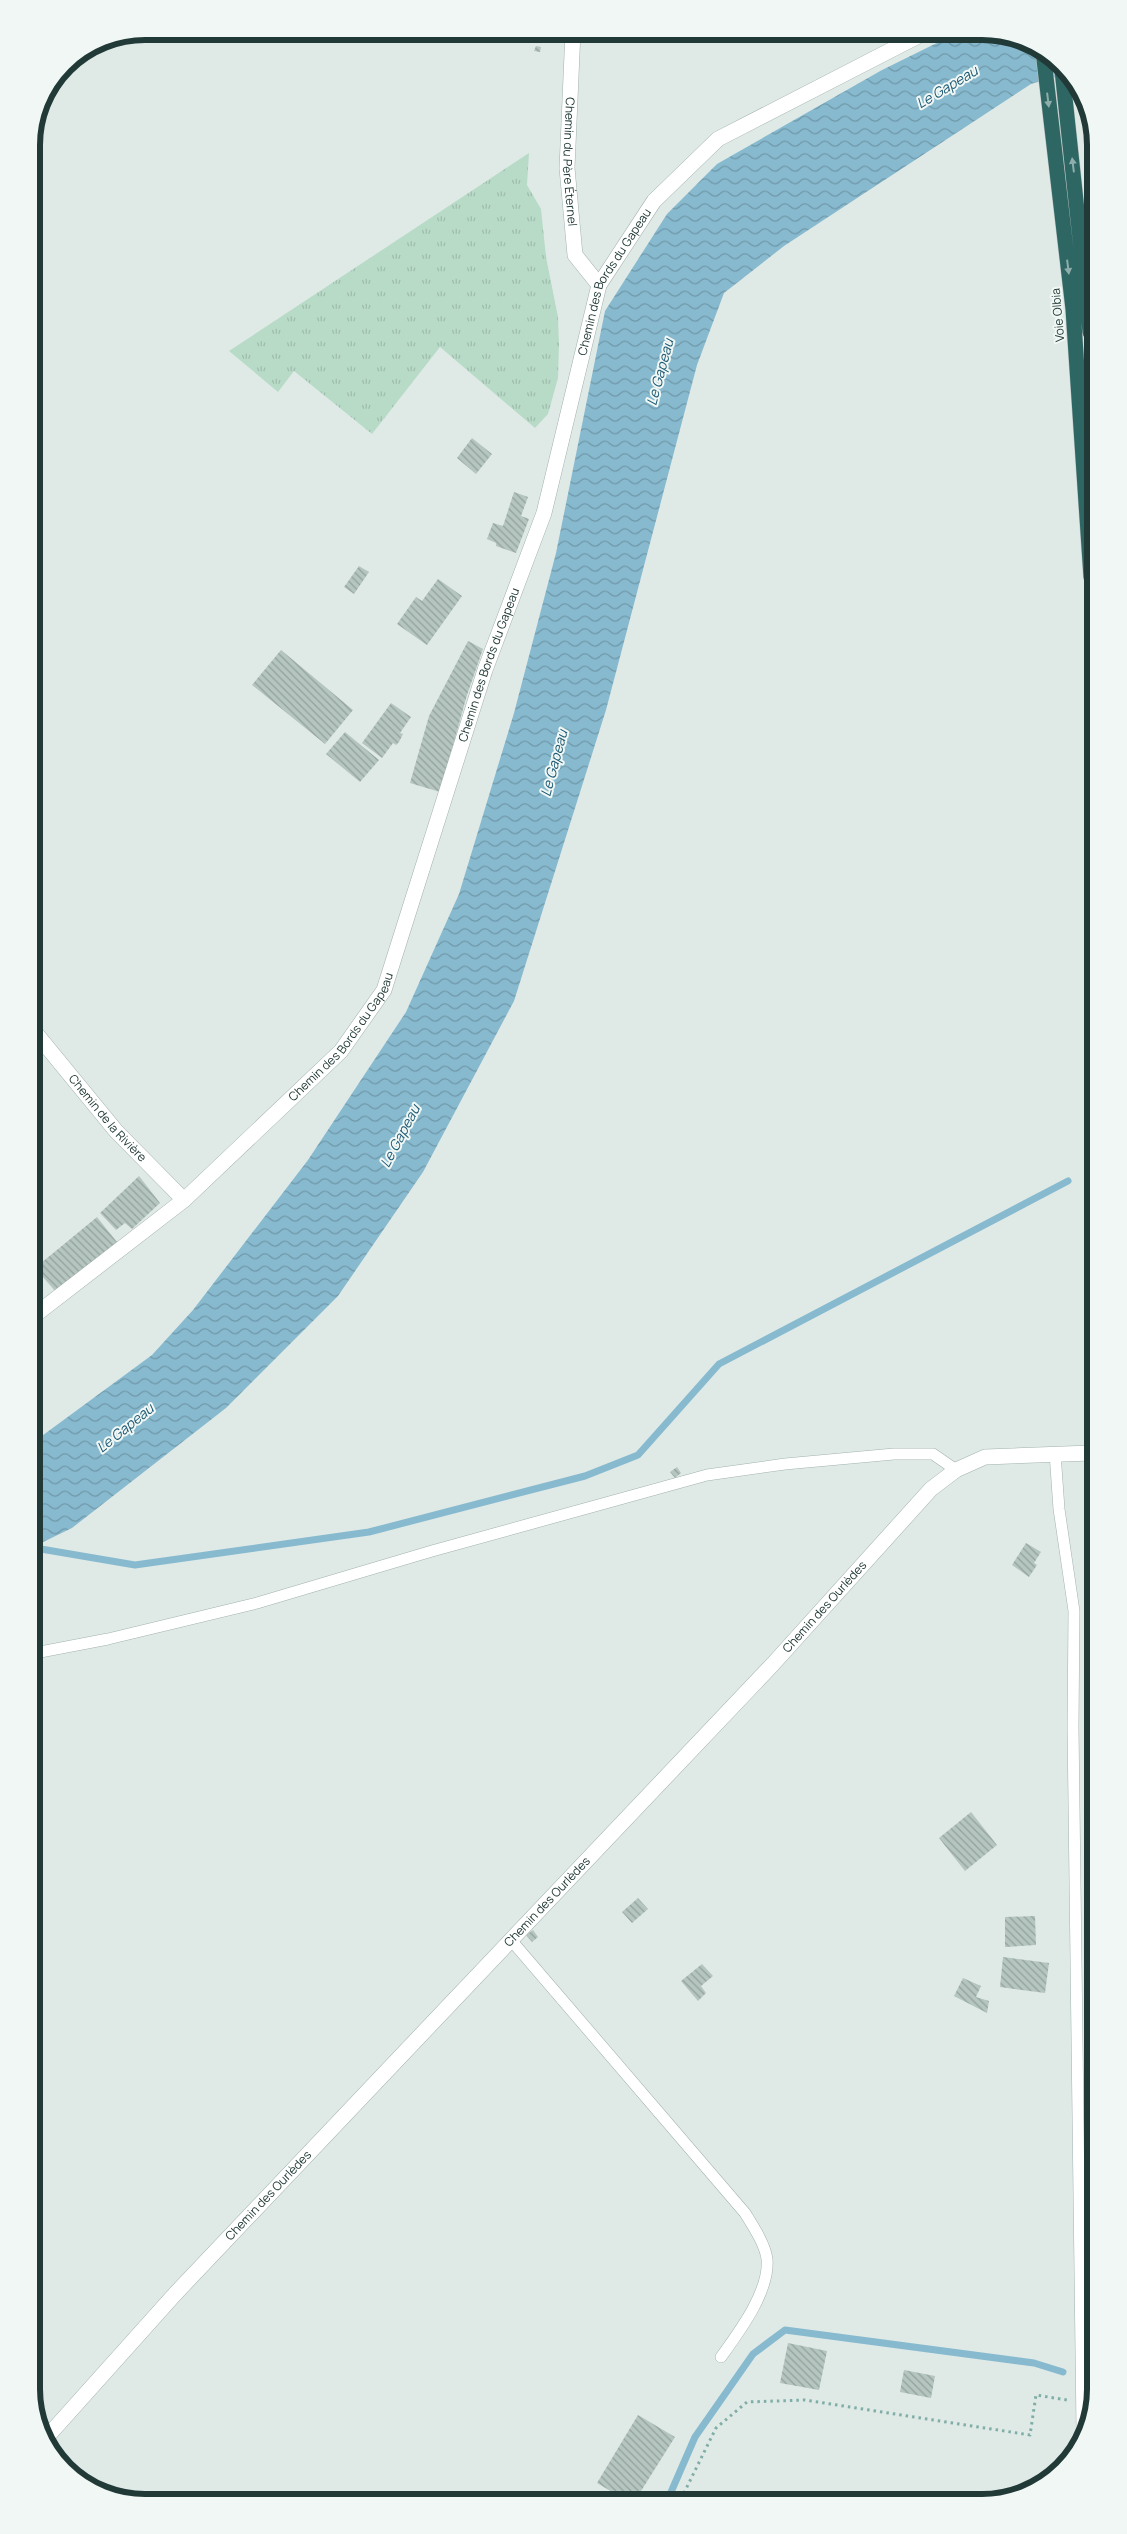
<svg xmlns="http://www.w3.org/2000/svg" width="1127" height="2534" viewBox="0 0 1127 2534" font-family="Manrope,sans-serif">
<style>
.grass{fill:url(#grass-tufts)}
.water{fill:url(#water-waves)}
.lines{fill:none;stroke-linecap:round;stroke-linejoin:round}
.stream{stroke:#88bacf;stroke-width:7}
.building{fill:url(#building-back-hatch)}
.lane-casing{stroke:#a2b2af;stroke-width:12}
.street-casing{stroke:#a2b2af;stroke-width:16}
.highway-casing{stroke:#bcc4c3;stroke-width:16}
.path{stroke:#80aea6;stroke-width:3;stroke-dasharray:2.5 4;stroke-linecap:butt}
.lane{stroke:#fff;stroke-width:11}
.street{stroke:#fff;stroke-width:15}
.highway{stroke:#2d6662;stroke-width:15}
.oneway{fill:#8eaeab}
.labels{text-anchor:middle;stroke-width:4;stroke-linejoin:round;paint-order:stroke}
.street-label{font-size:12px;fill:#213a37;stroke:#f0f7f4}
.water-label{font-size:14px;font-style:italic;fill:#1c5975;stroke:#f0f7f4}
.rim{fill:none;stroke:#213a37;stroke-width:6}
</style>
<defs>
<pattern id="grass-tufts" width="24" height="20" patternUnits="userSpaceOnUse" patternTransform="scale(1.25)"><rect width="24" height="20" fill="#b8dbc7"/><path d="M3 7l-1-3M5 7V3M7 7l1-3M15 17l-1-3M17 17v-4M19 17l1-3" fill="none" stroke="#9ebdac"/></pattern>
<pattern id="water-waves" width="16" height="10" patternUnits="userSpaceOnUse" patternTransform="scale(1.25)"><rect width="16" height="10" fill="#88bacf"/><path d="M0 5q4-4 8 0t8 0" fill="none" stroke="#6f98a9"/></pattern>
<pattern id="building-back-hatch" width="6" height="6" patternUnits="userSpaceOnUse" patternTransform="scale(1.25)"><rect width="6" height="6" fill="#b5c5c0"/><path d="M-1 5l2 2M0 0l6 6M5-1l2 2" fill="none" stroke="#93a19d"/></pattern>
</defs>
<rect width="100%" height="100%" fill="#dfeae7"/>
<path class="grass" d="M 529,153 L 527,185 L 541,209 L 546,257 L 558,317 L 559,344 L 558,378 L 548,414 L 535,428 L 440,347 L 372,434 L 294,371 L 278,392 L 229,351 Z"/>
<path class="water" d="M 959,32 L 990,32 L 1051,55 L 1066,74 L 1031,84 L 784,246 L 724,293 L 697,365 L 606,710 L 514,1001 L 423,1172 L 338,1296 L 226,1408 L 72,1528 L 35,1546 L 35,1441 L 152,1355 L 193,1310 L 308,1160 L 406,1012 L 459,894 L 514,713 L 556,553 L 605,311 L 667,214 L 717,164 L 882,70 Z"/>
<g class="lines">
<path class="stream" d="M 35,1548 L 135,1565 L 369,1532 L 585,1476 L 638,1455 L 719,1364 L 1068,1181
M 668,2499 L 695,2437 L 753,2354 L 785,2330 L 1034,2363 L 1063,2372"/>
</g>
<path class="building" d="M 536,46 L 541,47 L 540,52 L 534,51 Z
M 472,438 L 492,454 L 476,474 L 457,458 Z
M 514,492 L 528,497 L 521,516 L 529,519 L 516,553 L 496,546 L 496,543 L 487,539 L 493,523 L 503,526 Z
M 359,566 L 369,572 L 354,594 L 344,587 Z
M 438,579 L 462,596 L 427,645 L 397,624 L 416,597 L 422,601 Z
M 468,641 L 483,649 L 467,695 L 440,792 L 410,783 L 429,716 Z
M 281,650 L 353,710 L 325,744 L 252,685 Z
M 391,703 L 411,717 L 400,733 L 403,734 L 399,742 L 396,745 L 393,743 L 382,758 L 362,743 Z
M 345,732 L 379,760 L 360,782 L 326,754 Z
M 139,1176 L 160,1203 L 132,1229 L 125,1223 L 116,1230 L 100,1213 Z
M 97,1217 L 117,1242 L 56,1292 L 35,1268 Z
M 677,1467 L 681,1473 L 675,1478 L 670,1472 Z
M 1026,1543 L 1041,1552 L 1034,1563 L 1037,1565 L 1029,1577 L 1012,1565 Z
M 971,1812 L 997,1845 L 965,1871 L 939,1838 Z
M 638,1898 L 648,1909 L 632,1923 L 622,1912 Z
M 1035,1916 L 1036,1945 L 1005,1947 L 1005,1917 Z
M 533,1930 L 538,1937 L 532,1942 L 526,1935 Z
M 1003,1957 L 1049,1963 L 1045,1993 L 1000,1987 Z
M 702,1964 L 713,1976 L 701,1986 L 706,1993 L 698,2001 L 681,1981 Z
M 963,1978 L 981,1986 L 976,1997 L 989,2001 L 987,2013 L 954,1996 Z
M 788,2343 L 827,2351 L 819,2390 L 780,2383 Z
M 904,2370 L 935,2376 L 931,2398 L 900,2392 Z
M 638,2415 L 675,2437 L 636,2499 L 624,2499 L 597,2483 Z"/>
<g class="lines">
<g class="lane-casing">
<path id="lane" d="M 1055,1453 L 1059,1509 L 1074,1611 L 1073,1727 L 1082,2429
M 35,1653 L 108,1639 L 257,1603 L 432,1551 L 707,1475 L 785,1464 L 894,1454 L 933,1454 L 956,1470
M 511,1940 L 745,2213 C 753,2226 765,2244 767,2259 C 770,2291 739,2332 721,2357"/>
</g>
<g class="street-casing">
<g id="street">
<path id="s1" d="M 573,31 L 567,168 L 575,255 L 599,285"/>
<path id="s2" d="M 34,1031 L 116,1131 L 184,1200"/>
<path id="s3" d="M 35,1315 L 184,1200 L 341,1051 L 384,990 L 485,670 L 544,513 L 599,285 L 654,201 L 718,139 L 928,31"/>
<path id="s4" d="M 46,2438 L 175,2294 L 773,1664 L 931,1489 L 956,1470 L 985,1457 L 1091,1453"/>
</g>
</g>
<g class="highway-casing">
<path id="highway" d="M 1043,51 L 1073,309 L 1091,577
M 1062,70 L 1090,332"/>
</g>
<path class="path" d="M 681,2499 L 716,2428 L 747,2402 L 805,2400 L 1030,2435 L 1036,2395 L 1067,2400"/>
<use href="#lane" class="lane"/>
<use href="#street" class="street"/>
<use href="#highway" class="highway"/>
</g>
<defs><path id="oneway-solid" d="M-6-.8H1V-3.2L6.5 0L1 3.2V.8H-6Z" transform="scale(1.25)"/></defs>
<g class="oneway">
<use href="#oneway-solid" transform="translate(1048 100) rotate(83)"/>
<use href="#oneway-solid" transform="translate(1073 165) rotate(-97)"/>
<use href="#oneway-solid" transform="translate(1068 267) rotate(83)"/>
</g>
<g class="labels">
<g class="street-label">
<text dy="4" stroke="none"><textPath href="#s1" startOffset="131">Chemin du Père Éternel</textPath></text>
<text dy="4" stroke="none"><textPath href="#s3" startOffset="1226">Chemin des Bords du Gapeau</textPath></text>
<text transform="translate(1058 315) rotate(-95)" y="4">Voie Olbia</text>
<text dy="4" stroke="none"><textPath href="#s3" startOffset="821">Chemin des Bords du Gapeau</textPath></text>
<text dy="4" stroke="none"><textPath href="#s3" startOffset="416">Chemin des Bords du Gapeau</textPath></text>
<text dy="4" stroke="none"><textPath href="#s2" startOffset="114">Chemin de la Rivière</textPath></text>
<text dy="4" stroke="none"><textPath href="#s4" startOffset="1139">Chemin des Ourlèdes</textPath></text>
<text dy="4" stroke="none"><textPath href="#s4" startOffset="734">Chemin des Ourlèdes</textPath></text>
<text dy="4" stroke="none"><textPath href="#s4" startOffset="329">Chemin des Ourlèdes</textPath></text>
</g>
<g class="water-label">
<text transform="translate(947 87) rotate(-31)" y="5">Le Gapeau</text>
<text transform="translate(660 372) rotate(-75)" y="5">Le Gapeau</text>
<text transform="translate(554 763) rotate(-75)" y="5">Le Gapeau</text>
<text transform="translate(400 1136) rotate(-62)" y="5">Le Gapeau</text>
<text transform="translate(125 1428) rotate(-39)" y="5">Le Gapeau</text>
</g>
</g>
<path d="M0 0H1127V2534H0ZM145 40H982A105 105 0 0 1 1087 145V2389A105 105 0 0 1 982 2494H145A105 105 0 0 1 40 2389V145A105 105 0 0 1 145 40Z" fill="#f0f7f4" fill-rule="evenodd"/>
<path class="rim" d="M145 40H982A105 105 0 0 1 1087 145V2389A105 105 0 0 1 982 2494H145A105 105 0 0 1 40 2389V145A105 105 0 0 1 145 40Z"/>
</svg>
